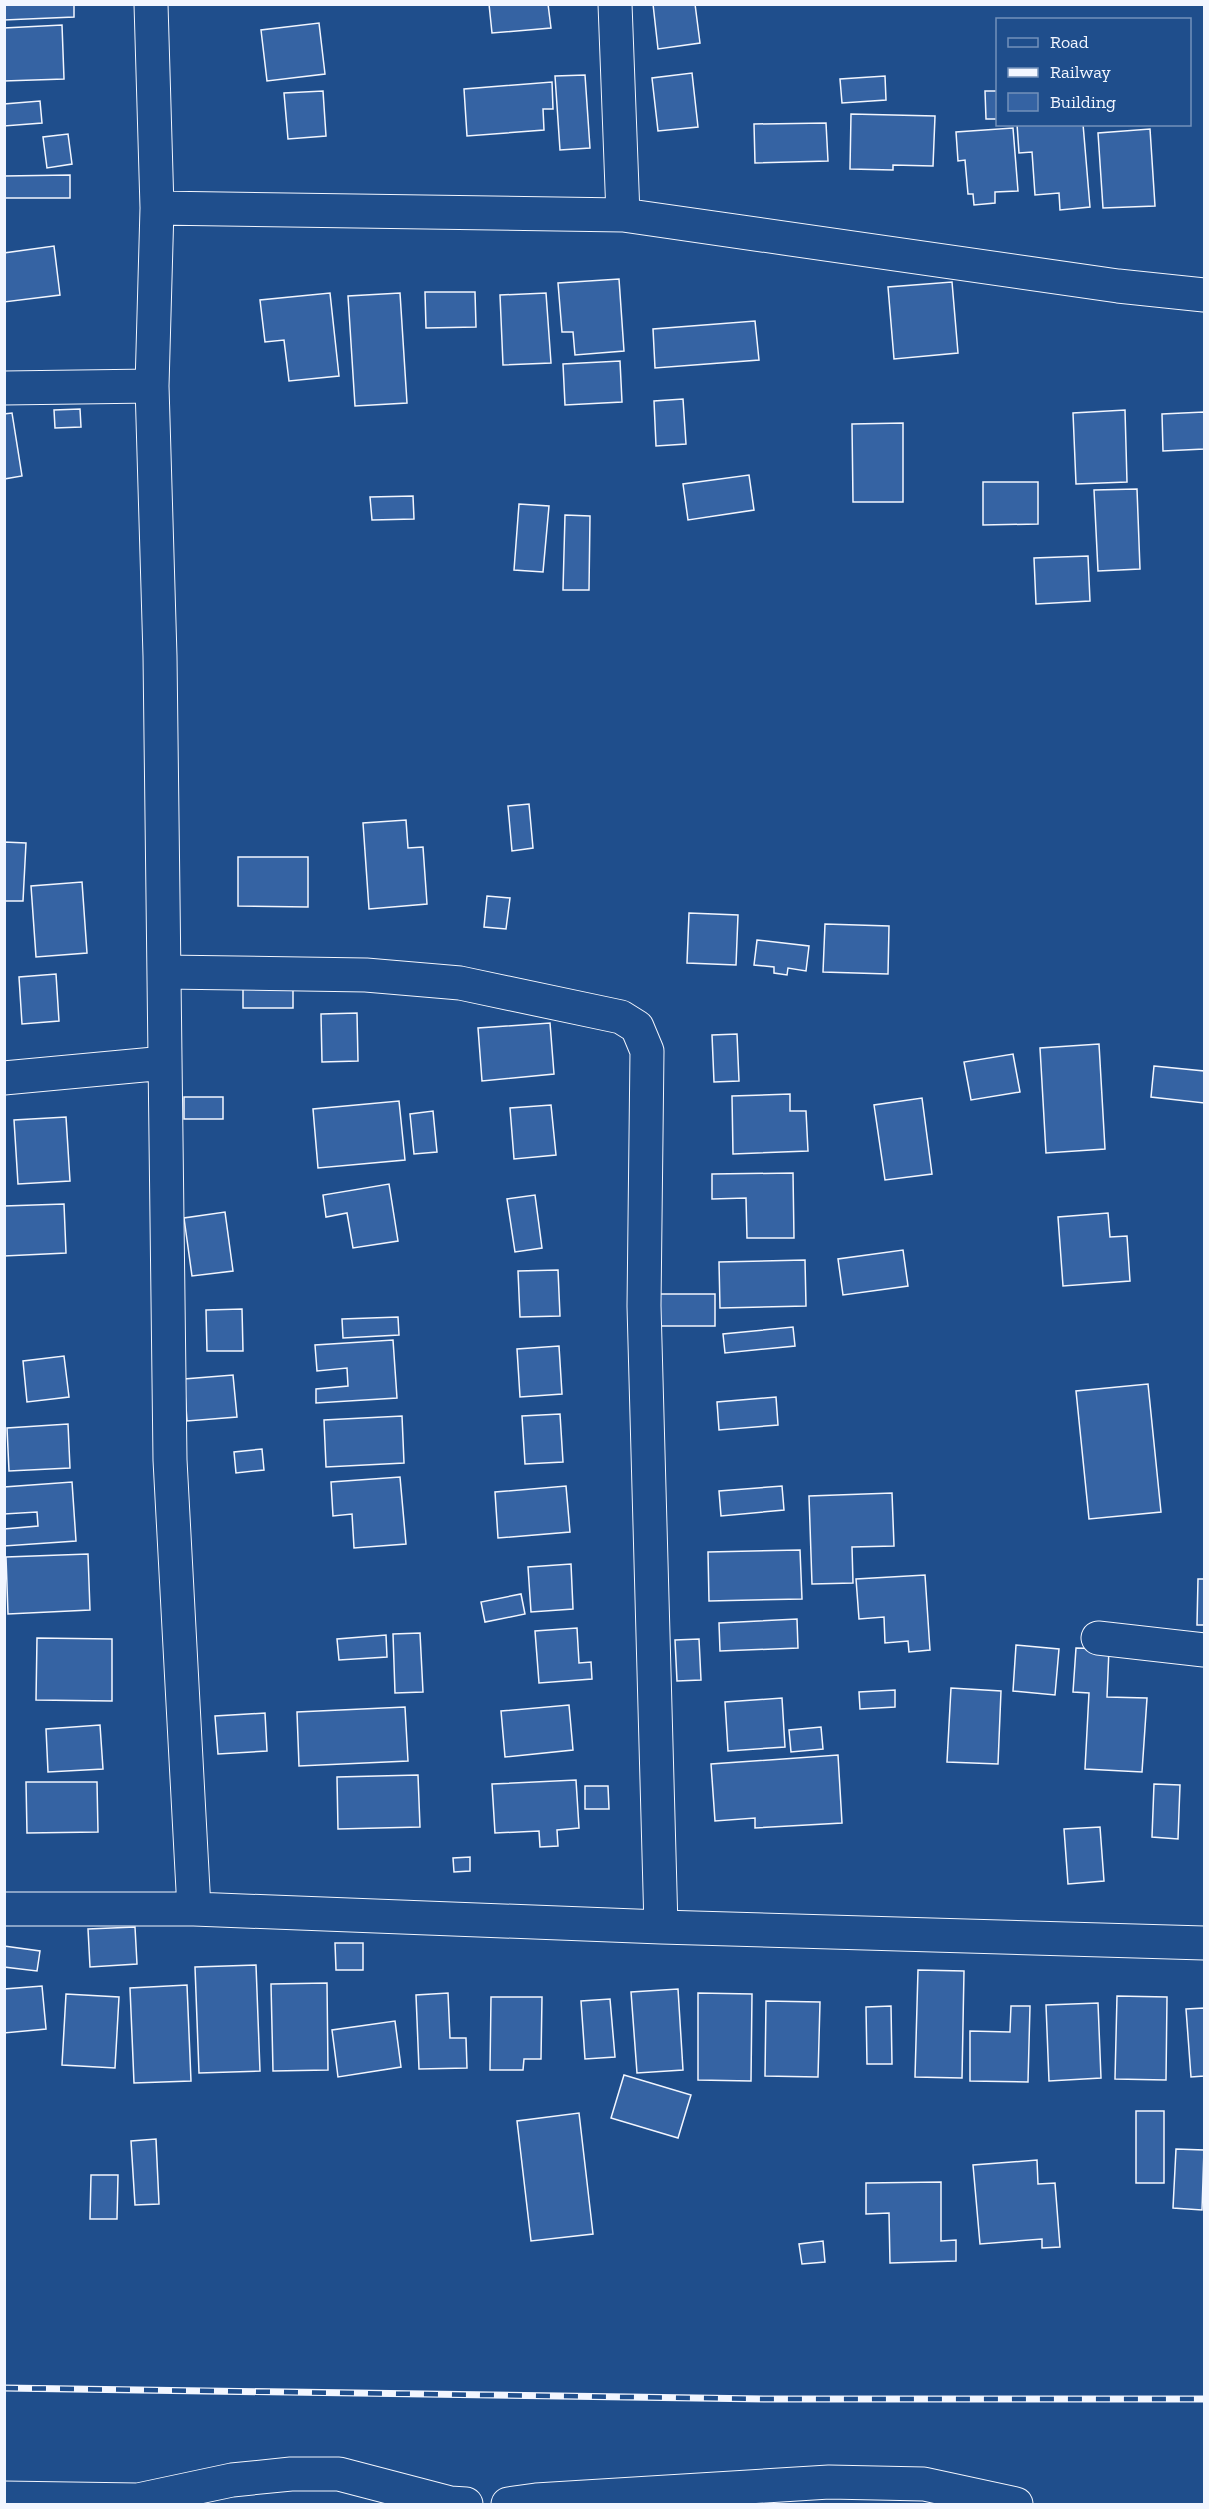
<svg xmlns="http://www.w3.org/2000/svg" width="1209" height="2509" viewBox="0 0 1209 2509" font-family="'Zilla Slab',serif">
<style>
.building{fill:#3563a3;stroke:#f2f6ff;stroke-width:1.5}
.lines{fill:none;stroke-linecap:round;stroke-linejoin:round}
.minor-casing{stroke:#f2f6ff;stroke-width:35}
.minor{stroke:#1f4e8c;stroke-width:33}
.rail-casing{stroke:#f2f6ff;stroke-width:7}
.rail{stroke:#1f4e8c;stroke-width:4.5;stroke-dasharray:14;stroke-linecap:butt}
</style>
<rect width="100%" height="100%" fill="#1f4e8c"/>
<path class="building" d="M 4,4 L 74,4 L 74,17 L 4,20 Z
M 489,4 L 548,4 L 551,28 L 492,33 Z
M 653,4 L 695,4 L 700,43 L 658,49 Z
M 319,23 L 325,74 L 267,81 L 261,30 Z
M 62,25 L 64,79 L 4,81 L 4,28 Z
M 692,73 L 698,127 L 658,131 L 652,78 Z
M 585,75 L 590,148 L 560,150 L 555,76 Z
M 885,76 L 886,100 L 842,103 L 840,79 Z
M 552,82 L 553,109 L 543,109 L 544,130 L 467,136 L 464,89 Z
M 323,91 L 326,136 L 288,139 L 284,93 Z
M 985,91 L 998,91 L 998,119 L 986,119 Z
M 40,101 L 42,123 L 4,126 L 4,104 Z
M 851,114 L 935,116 L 933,166 L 893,165 L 893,170 L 850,169 Z
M 826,123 L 828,161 L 755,163 L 754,124 Z
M 1017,124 L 1083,124 L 1090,207 L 1060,210 L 1059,193 L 1035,195 L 1032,152 L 1019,153 Z
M 1013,128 L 1018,191 L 995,192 L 995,203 L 974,205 L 973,194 L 968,194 L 965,160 L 958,161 L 956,132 Z
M 1150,129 L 1155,206 L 1103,208 L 1098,133 Z
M 68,134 L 72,164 L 47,168 L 43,137 Z
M 70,175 L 70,198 L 4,198 L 4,176 Z
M 54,246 L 60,295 L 4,302 L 4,253 Z
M 619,279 L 624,351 L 575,355 L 573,332 L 562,332 L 558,283 Z
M 952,282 L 958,353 L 894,359 L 888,287 Z
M 425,292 L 475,292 L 476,327 L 426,328 Z
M 330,293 L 339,376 L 289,381 L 284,340 L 265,342 L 260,300 Z
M 400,293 L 407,403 L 355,406 L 348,296 Z
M 546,293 L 551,363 L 503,365 L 500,295 Z
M 755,321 L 759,360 L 655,368 L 653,329 Z
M 620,361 L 622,402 L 565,405 L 563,364 Z
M 683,399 L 686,444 L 656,446 L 654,401 Z
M 80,409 L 81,427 L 55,428 L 54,410 Z
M 1125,410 L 1127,482 L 1076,484 L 1073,413 Z
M 1204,412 L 1204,449 L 1163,451 L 1162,414 Z
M 12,413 L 22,476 L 4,479 L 4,414 Z
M 903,423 L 903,502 L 853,502 L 852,424 Z
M 749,475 L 754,510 L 688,520 L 683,484 Z
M 983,482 L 1038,482 L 1038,524 L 983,525 Z
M 1137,489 L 1140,569 L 1098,571 L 1094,490 Z
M 413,496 L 414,519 L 372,520 L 370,497 Z
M 519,504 L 549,506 L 543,572 L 514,570 Z
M 565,515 L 590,516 L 589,590 L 563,590 Z
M 1088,556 L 1090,601 L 1036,604 L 1034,558 Z
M 529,804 L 533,848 L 512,851 L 508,806 Z
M 406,820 L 408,848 L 423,847 L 427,904 L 369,909 L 363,823 Z
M 4,842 L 26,843 L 23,901 L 4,901 Z
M 238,857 L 308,857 L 308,907 L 238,906 Z
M 82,882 L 87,953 L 36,957 L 31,886 Z
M 487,896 L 510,898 L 506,929 L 484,927 Z
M 689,913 L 738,915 L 736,965 L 687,963 Z
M 825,924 L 889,926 L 888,974 L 823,972 Z
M 757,940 L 809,946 L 806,971 L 788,968 L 787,975 L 774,973 L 774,967 L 754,965 Z
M 56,974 L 59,1021 L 22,1024 L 19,977 Z
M 293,979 L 293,1008 L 243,1008 L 243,980 Z
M 357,1013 L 358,1061 L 322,1062 L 321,1014 Z
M 550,1023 L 554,1074 L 482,1081 L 478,1028 Z
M 737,1034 L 739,1081 L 714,1082 L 712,1035 Z
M 1099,1044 L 1105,1149 L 1046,1153 L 1040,1048 Z
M 1013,1054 L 1020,1092 L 971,1100 L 964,1062 Z
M 1154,1066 L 1204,1071 L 1204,1103 L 1151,1097 Z
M 790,1094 L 790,1111 L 806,1111 L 808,1151 L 733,1154 L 732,1096 Z
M 184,1097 L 223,1097 L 223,1119 L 184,1119 Z
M 922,1098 L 932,1174 L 885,1180 L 874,1105 Z
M 399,1101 L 405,1160 L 318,1168 L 313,1109 Z
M 551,1105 L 556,1155 L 514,1159 L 510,1108 Z
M 433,1111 L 437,1152 L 414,1154 L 410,1114 Z
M 66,1117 L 70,1181 L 18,1184 L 14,1120 Z
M 793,1173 L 794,1238 L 747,1238 L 746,1198 L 712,1199 L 712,1174 Z
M 389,1184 L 398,1241 L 353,1248 L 347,1213 L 326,1217 L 323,1195 Z
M 535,1195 L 542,1248 L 515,1252 L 507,1199 Z
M 64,1204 L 66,1253 L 4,1256 L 4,1206 Z
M 225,1212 L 233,1271 L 192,1276 L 184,1218 Z
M 1108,1213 L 1110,1237 L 1127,1236 L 1130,1281 L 1063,1286 L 1058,1217 Z
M 903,1250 L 908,1286 L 843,1295 L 838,1259 Z
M 805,1260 L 806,1306 L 720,1308 L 719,1262 Z
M 558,1270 L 560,1316 L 520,1317 L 518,1271 Z
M 660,1294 L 715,1294 L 715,1326 L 660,1326 Z
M 242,1309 L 243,1351 L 207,1351 L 206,1310 Z
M 398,1317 L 399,1335 L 343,1338 L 342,1319 Z
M 793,1327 L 795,1346 L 725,1353 L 723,1334 Z
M 393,1340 L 397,1398 L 316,1403 L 316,1389 L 348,1386 L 347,1368 L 317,1371 L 315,1345 Z
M 559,1346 L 562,1394 L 520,1397 L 517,1349 Z
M 64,1356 L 69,1397 L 27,1402 L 23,1361 Z
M 233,1375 L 237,1417 L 187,1421 L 184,1379 Z
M 1148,1384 L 1161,1512 L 1089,1519 L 1076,1391 Z
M 776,1397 L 778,1425 L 719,1430 L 717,1402 Z
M 560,1414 L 563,1462 L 525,1464 L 522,1416 Z
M 402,1416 L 404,1463 L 326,1467 L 324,1420 Z
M 68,1424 L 70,1468 L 9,1471 L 7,1428 Z
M 262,1449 L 264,1470 L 236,1473 L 234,1452 Z
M 400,1477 L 406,1544 L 354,1548 L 352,1514 L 333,1516 L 331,1482 Z
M 72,1482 L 76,1541 L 4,1546 L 4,1529 L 38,1526 L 37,1512 L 4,1514 L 4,1487 Z
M 566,1486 L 570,1532 L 498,1538 L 495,1492 Z
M 782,1486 L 784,1510 L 721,1516 L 719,1491 Z
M 892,1493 L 894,1546 L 852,1547 L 853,1583 L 812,1584 L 809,1496 Z
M 800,1550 L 802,1599 L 709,1601 L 708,1552 Z
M 88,1554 L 90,1610 L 8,1614 L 6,1557 Z
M 571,1564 L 573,1609 L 531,1612 L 528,1567 Z
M 925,1575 L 930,1650 L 909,1652 L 908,1641 L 885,1643 L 884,1617 L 859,1619 L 856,1579 Z
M 1198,1579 L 1204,1579 L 1204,1625 L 1197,1625 Z
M 521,1594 L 525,1614 L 485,1622 L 481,1602 Z
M 797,1619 L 798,1648 L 720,1651 L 719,1623 Z
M 577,1628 L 579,1663 L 591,1662 L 592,1679 L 539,1683 L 535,1631 Z
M 420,1633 L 423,1692 L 395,1693 L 393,1634 Z
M 386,1635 L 387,1657 L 339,1660 L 337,1639 Z
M 37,1638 L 112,1639 L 112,1701 L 36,1700 Z
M 699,1639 L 701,1680 L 677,1681 L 675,1640 Z
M 1016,1645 L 1059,1649 L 1055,1695 L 1013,1691 Z
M 1076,1648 L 1109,1649 L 1107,1697 L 1147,1698 L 1142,1772 L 1085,1769 L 1089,1693 L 1073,1692 Z
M 951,1688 L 1001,1691 L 998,1764 L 947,1762 Z
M 895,1690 L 895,1707 L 860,1709 L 859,1692 Z
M 782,1698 L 785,1747 L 728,1751 L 725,1702 Z
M 569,1705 L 573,1750 L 505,1757 L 501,1711 Z
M 405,1707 L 408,1761 L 299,1766 L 297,1712 Z
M 265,1713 L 267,1751 L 218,1754 L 215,1716 Z
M 100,1725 L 103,1769 L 48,1772 L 46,1729 Z
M 821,1727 L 823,1749 L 791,1752 L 789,1730 Z
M 838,1755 L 842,1823 L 755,1828 L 755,1818 L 715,1821 L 711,1764 Z
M 418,1775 L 420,1827 L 338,1829 L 337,1777 Z
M 576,1780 L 579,1828 L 557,1830 L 558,1846 L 540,1847 L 539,1831 L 495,1833 L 492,1784 Z
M 26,1782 L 97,1782 L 98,1832 L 27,1833 Z
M 1154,1784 L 1180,1785 L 1178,1839 L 1152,1837 Z
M 585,1786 L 608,1786 L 609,1809 L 585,1809 Z
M 1100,1827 L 1104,1881 L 1068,1884 L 1064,1829 Z
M 470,1857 L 470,1871 L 454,1872 L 453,1858 Z
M 135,1927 L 137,1964 L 90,1967 L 88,1929 Z
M 335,1943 L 363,1943 L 363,1970 L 336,1970 Z
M 4,1946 L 40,1951 L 37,1971 L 4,1967 Z
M 256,1965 L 260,2071 L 199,2073 L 195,1967 Z
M 918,1970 L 964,1971 L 962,2078 L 915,2077 Z
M 327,1983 L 328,2070 L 273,2071 L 271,1984 Z
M 187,1985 L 191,2081 L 134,2083 L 130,1988 Z
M 42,1986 L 46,2029 L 4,2033 L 4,1989 Z
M 678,1989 L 683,2070 L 637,2073 L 631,1992 Z
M 448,1993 L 450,2038 L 466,2038 L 467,2068 L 419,2069 L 416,1995 Z
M 698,1993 L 752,1994 L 751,2081 L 698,2080 Z
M 66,1994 L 119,1997 L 115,2068 L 62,2065 Z
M 1117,1996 L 1167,1997 L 1166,2080 L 1115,2079 Z
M 491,1997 L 542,1997 L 541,2059 L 524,2059 L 523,2070 L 490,2070 Z
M 610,1999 L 615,2057 L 585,2059 L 581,2001 Z
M 766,2001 L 820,2002 L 818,2077 L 765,2076 Z
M 1098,2003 L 1101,2078 L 1049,2081 L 1046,2005 Z
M 891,2006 L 892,2064 L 867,2064 L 866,2007 Z
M 1011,2006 L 1030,2006 L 1028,2082 L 970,2081 L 970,2031 L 1010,2032 Z
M 1204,2008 L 1204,2076 L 1191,2077 L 1186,2009 Z
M 395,2021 L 401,2067 L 338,2077 L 332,2030 Z
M 624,2075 L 691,2095 L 678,2138 L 611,2118 Z
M 1136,2111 L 1164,2111 L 1164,2183 L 1136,2183 Z
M 579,2113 L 593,2234 L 531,2241 L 517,2121 Z
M 156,2139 L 159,2204 L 135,2205 L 131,2141 Z
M 1176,2149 L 1204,2150 L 1202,2210 L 1173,2208 Z
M 1037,2160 L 1038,2184 L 1055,2183 L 1060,2247 L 1042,2248 L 1042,2239 L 980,2244 L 973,2165 Z
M 91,2175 L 118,2175 L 117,2219 L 90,2219 Z
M 941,2182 L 941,2241 L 956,2240 L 956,2261 L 890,2263 L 889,2213 L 866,2214 L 866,2183 Z
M 823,2241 L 825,2262 L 802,2264 L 799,2244 Z"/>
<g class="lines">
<g class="minor-casing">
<path id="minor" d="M 151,4 L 157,208 L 152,386 L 160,656 L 170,1460 L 194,1909
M 157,208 L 623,215 L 615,4
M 623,215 L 1118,286 L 1204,295
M 4,388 L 152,386
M 164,972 L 366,975 L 460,983 L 621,1017 L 637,1027 L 647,1051 L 644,1306 L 661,1927
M 4,1078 L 165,1063
M 1098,1638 L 1204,1650
M 4,1909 L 194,1909 L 661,1927 L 1204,1943
M 4,2498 L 138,2500 L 232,2480 L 291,2474 L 339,2474 L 450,2503 L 466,2504
M 508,2504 L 536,2500 L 829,2482 L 924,2484 L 1016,2504"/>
</g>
<use href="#minor" class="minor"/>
<g class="rail-casing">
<path id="rail" d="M 4,2388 L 765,2399 L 1204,2399"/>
</g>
<use href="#rail" class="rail"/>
</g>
<rect width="1209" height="2509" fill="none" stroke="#f2f6ff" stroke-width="12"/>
<rect x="996" y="18" width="195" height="108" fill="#1f4e8c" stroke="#7391ba" stroke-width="1.5"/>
<rect x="1008" y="38" width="30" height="9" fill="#1f4e8c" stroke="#7391ba" stroke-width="1.5"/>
<text x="1050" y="48" font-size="18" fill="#f2f6ff">Road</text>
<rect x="1008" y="68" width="30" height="9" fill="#f2f6ff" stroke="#7391ba" stroke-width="1.5"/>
<text x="1050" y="78" font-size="18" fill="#f2f6ff">Railway</text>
<rect x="1008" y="93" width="30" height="18" fill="#3563a3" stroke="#7391ba" stroke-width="1.5"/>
<text x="1050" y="108" font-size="18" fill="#f2f6ff">Building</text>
</svg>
